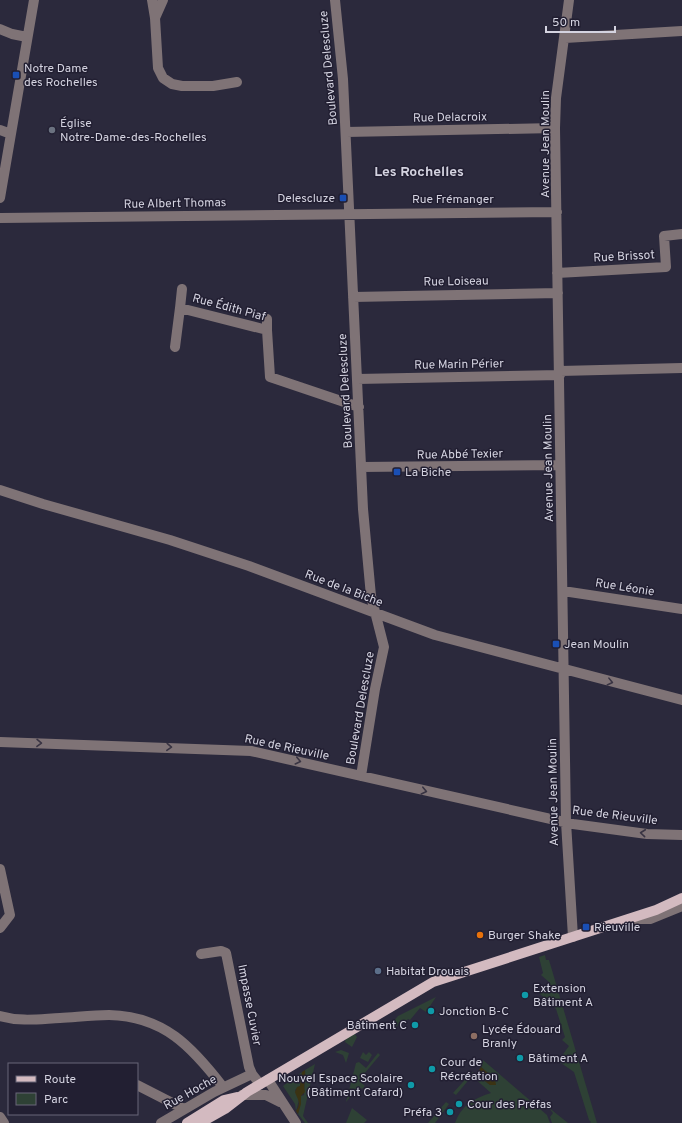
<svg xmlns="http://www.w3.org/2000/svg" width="682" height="1123" viewBox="0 0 682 1123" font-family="Overpass,sans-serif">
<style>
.green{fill:#2e4135}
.sand{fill:#3b3313}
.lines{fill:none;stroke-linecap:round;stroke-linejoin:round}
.minor{stroke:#7f7376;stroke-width:10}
.major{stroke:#d3bac0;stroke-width:10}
.oneway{stroke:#393443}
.transit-dot{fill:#1a4fb4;stroke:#221f32;stroke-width:1.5}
.worship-dot{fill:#6b7280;stroke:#221f32;stroke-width:1.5}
.food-dot{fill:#e8710a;stroke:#221f32;stroke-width:1.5}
.service-dot{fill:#5c6f8a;stroke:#221f32;stroke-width:1.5}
.culture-dot{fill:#0f9aa8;stroke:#221f32;stroke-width:1.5}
.education-dot{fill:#8d6e63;stroke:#221f32;stroke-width:1.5}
.labels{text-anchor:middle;stroke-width:3;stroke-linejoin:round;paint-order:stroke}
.poi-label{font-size:12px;fill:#d4d3e0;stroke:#221f32;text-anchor:start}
.street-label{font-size:12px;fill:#d4d3e0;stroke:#221f32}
.quarter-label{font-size:14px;font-weight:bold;fill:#d4d3e0;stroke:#221f32}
</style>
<rect width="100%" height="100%" fill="#2b293c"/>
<path class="green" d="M 545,955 L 546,960 L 549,960 L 597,1123 L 590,1123 L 591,1122 L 589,1120 L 574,1072 L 558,1061 L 569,1046 L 562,1040 L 565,1037 L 556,1009 L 539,993 L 549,982 L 541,975 L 543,973 L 539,957 Z
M 436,997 L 426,1012 L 420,1008 L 410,1020 L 408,1019 L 405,1022 L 399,1023 L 396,1028 L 391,1024 L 398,1016 Z
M 354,1033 L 357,1037 L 352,1047 L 345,1042 L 346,1038 Z
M 341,1050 L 349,1053 L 346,1063 L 343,1055 L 335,1052 Z
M 363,1052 L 366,1055 L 369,1052 L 372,1055 L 368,1062 L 360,1058 Z
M 378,1053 L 380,1055 L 359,1080 L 365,1086 L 362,1089 L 359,1087 L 346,1102 L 356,1063 L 359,1062 L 366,1068 Z
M 483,1060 L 547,1115 L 550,1123 L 455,1123 C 461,1106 474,1098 491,1093 L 472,1076 L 456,1095 L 453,1093 L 472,1072 L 476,1074 L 490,1085 L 495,1079 L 481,1067 Z
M 315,1064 L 303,1116 L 308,1123 L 305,1123 L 298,1114 L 301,1096 L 304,1095 L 305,1070 Z
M 302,1072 L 300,1086 L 295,1090 L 299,1100 L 296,1111 L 295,1104 L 283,1086 Z
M 446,1102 L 449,1104 L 435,1123 L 428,1123 Z
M 548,1107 L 568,1123 L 552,1123 L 550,1117 L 553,1113 Z
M 352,1108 L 367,1120 L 364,1123 L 346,1123 Z"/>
<path class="sand" d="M 481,1067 L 495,1079 L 496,1085 L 490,1085 L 476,1074 Z
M 305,1070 C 306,1078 303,1085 305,1092 L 301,1096 L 301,1104 L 298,1114 L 296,1111 C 302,1102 297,1099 295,1092 L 297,1087 L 300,1086 L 302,1072 Z"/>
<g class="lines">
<path class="minor" d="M 152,0 L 155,18
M 163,0 L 155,18 L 158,68 L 163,78 L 172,84 L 182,86 L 213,86 L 237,82
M 335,0 L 343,79 L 363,509 L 371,596 L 384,647 L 375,689 L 361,776
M 569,0 L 556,98 L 555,128 L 566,822 L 573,937
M 0,29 L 12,34 L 27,37
M 565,38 L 682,31
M 0,130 L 11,134
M 346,132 L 555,128
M 0,198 L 34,0
M 0,218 L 557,212
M 557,273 L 666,267 L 664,236 L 682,234
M 353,297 L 558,293
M 180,308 L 182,289
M 267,330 L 267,319
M 175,347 L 180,308 L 267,330 L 270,377 L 359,407
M 560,371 L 682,368
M 357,379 L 560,375
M 361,467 L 560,465
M 0,490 L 43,504 L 170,540 L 249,566 L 435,635 L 682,700
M 563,591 L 682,609
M 0,742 L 251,751 L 573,824 L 647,834 L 682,835
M 0,869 L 10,915 L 0,928
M 630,919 L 650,919 L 682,906
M 201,954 L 221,951 L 226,953 L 249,1067 L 252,1074 L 260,1084
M 0,1016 C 21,1022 39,1019 60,1018 C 77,1017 93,1015 109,1015 C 164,1016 192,1047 223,1087
M 268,1080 L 296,1123
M 137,1085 L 184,1109
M 242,1095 L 266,1095 L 280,1102
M 0,1117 L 4,1123
M 161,1123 L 214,1092 L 252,1074"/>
<path class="major" d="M 187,1123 L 224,1100 L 237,1097
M 200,1123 L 225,1109 L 247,1092 L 433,982 L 656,910 L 682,898"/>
</g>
<defs><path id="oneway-chevron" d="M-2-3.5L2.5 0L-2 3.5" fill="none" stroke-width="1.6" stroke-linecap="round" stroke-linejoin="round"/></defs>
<g class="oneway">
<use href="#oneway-chevron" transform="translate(610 682) rotate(14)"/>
<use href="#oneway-chevron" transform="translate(39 743) rotate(1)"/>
<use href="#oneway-chevron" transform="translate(169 747) rotate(3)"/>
<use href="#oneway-chevron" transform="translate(298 761) rotate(13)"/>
<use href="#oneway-chevron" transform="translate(424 791) rotate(13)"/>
<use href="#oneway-chevron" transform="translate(643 833) rotate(-174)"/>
</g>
<g class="transit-dot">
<rect x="12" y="71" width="8" height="8" rx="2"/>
<rect x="339" y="194" width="8" height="8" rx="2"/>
<rect x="393" y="468" width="8" height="8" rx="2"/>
<rect x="552" y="640" width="8" height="8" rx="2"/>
<rect x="582" y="923" width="8" height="8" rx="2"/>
</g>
<circle class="worship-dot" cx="52" cy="130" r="4"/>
<circle class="food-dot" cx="480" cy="935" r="4"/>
<circle class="service-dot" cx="378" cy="971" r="4"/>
<g class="culture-dot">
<circle cx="525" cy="995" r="4"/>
<circle cx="431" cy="1011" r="4"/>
<circle cx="415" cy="1025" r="4"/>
<circle cx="520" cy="1058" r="4"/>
<circle cx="432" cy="1069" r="4"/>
<circle cx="411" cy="1085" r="4"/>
<circle cx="459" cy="1104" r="4"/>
<circle cx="450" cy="1112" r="4"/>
</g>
<circle class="education-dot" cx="474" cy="1036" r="4"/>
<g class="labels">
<g class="poi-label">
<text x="24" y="72">Notre Dame<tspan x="24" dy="14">des Rochelles</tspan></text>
<text x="60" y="127">Église<tspan x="60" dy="14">Notre-Dame-des-Rochelles</tspan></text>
<text x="335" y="202" text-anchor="end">Delescluze</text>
<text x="405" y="476">La Biche</text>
<text x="564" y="648">Jean Moulin</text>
<text x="594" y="931">Rieuville</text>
<text x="488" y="939">Burger Shake</text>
<text x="386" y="975">Habitat Drouais</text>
<text x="533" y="992">Extension<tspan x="533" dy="14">Bâtiment A</tspan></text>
<text x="439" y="1015">Jonction B-C</text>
<text x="407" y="1029" text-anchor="end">Bâtiment C</text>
<text x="482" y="1033">Lycée Édouard<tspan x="482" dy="14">Branly</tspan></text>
<text x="528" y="1062">Bâtiment A</text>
<text x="440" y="1066">Cour de<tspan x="440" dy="14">Récréation</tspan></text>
<text x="403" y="1082" text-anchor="end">Nouvel Espace Scolaire<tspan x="403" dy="14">(Bâtiment Cafard)</tspan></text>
<text x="467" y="1108">Cour des Préfas</text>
<text x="442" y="1116" text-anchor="end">Préfa 3</text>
</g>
<g class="street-label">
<text transform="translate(328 68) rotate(-95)" y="4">Boulevard Delescluze</text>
<text transform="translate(450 117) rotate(-1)" y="4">Rue Delacroix</text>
<text transform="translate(545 144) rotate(-90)" y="4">Avenue Jean Moulin</text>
<text x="453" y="203">Rue Frémanger</text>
<text transform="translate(175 203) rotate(-1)" y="4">Rue Albert Thomas</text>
<text transform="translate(624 256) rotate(-3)" y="4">Rue Brissot</text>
<text transform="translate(456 281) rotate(-1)" y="4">Rue Loiseau</text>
<text transform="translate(229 307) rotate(15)" y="4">Rue Édith Piaf</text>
<text transform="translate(459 364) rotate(-1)" y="4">Rue Marin Périer</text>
<text transform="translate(345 391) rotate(-93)" y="4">Boulevard Delescluze</text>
<text transform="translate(460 454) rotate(-1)" y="4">Rue Abbé Texier</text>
<text transform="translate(548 468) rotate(-91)" y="4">Avenue Jean Moulin</text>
<text transform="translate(625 587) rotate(9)" y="4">Rue Léonie</text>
<text transform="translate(344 588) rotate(21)" y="4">Rue de la Biche</text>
<text transform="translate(360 708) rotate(-80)" y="4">Boulevard Delescluze</text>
<text transform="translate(287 747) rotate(12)" y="4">Rue de Rieuville</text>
<text transform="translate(553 792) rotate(-91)" y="4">Avenue Jean Moulin</text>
<text transform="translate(615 815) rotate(7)" y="4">Rue de Rieuville</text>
<text transform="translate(250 1005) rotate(79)" y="4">Impasse Cuvier</text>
<text transform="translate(190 1092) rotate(-29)" y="4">Rue Hoche</text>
</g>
<g class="quarter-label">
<text x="419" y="176">Les Rochelles</text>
</g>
</g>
<rect x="8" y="1063" width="130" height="52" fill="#221f32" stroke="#696778"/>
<rect x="16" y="1076" width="20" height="6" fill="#d3bac0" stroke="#696778"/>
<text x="44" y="1083" font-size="12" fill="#d4d3e0">Route</text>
<rect x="16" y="1093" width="20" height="12" fill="#2e4135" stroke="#696778"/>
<text x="44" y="1103" font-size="12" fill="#d4d3e0">Parc</text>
<path d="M546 26v6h69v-6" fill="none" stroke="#d4d3e0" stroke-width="2"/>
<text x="552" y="26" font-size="12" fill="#d4d3e0" stroke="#221f32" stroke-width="3" paint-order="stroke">50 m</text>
</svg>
